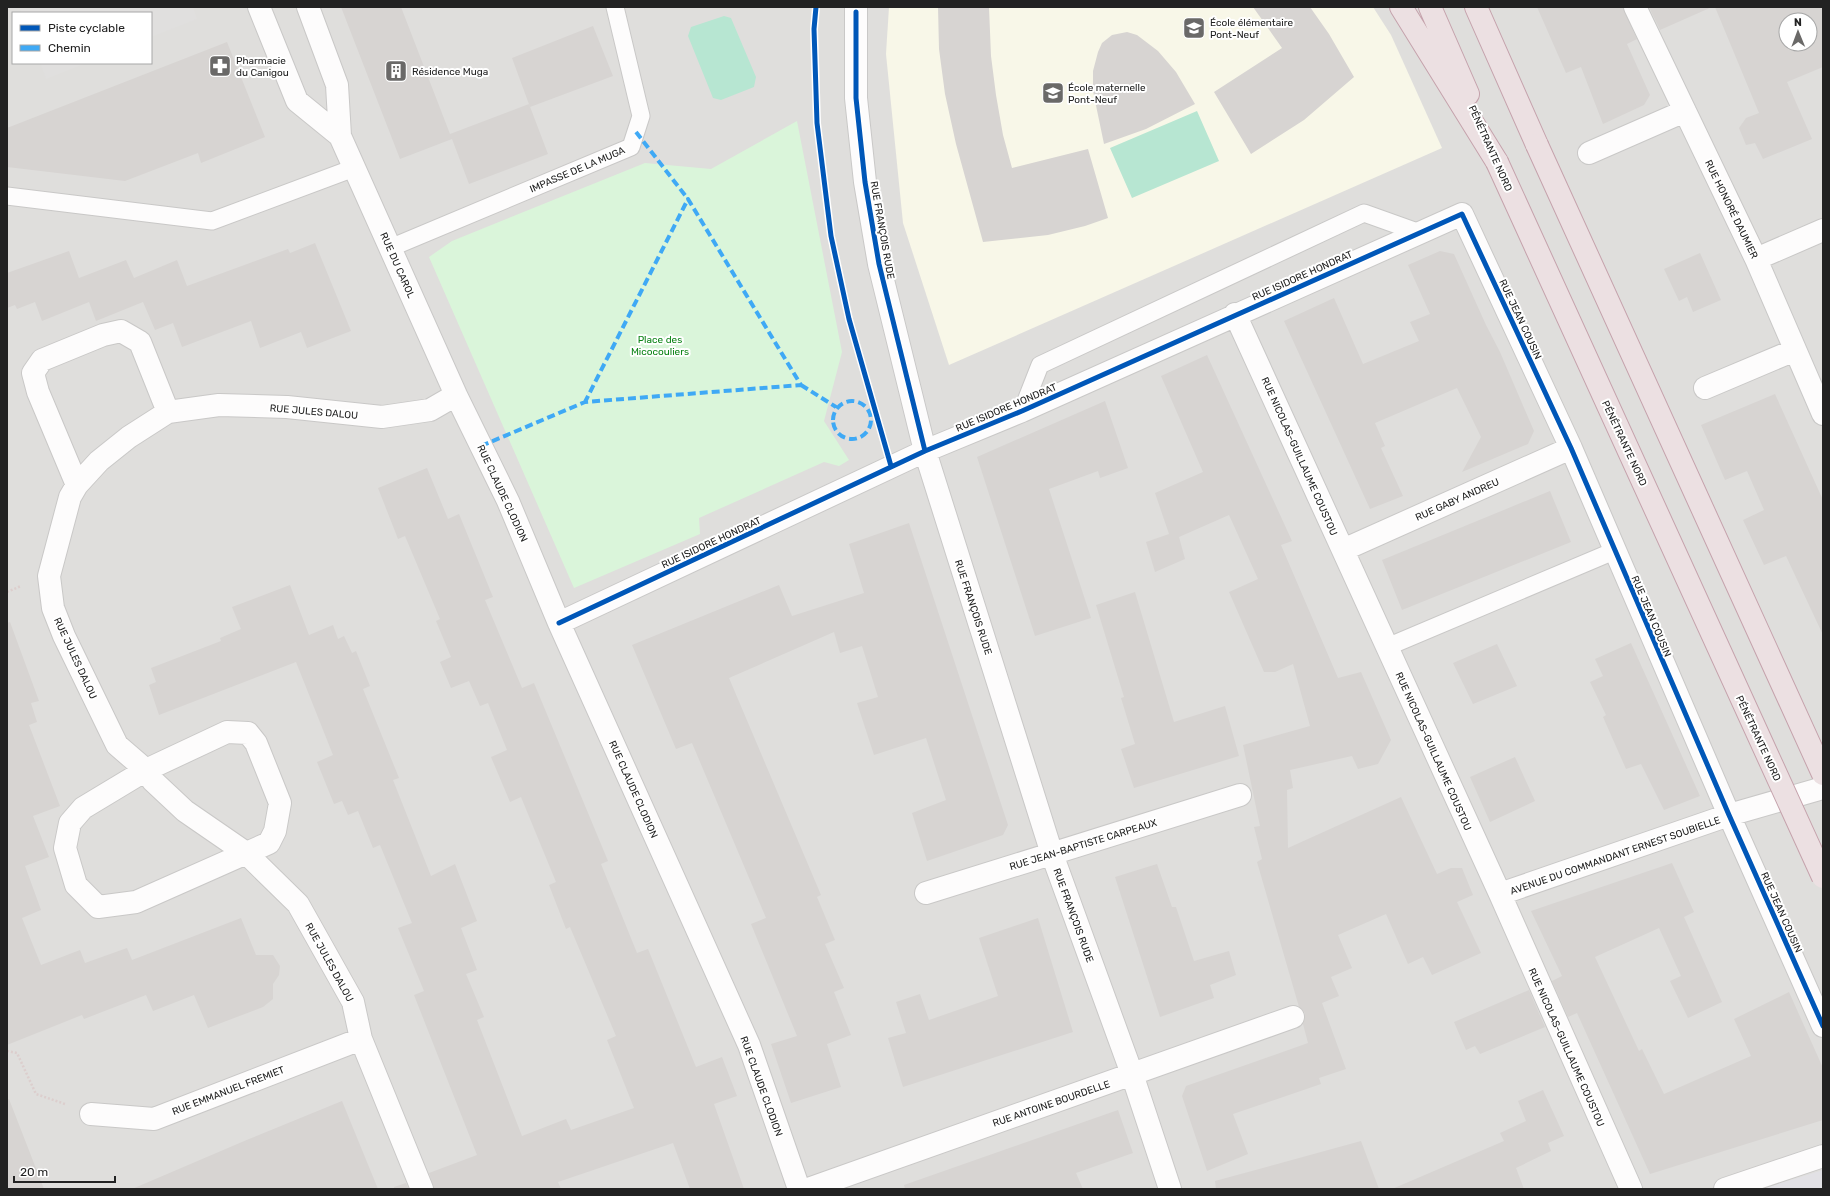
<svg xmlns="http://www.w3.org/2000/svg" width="1830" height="1196" viewBox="0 0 1830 1196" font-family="Rubik,sans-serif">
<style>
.residential{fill:#dfdedc;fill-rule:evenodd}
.education{fill:#f8f7e8}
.park{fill:#daf5da}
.pitch{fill:#b7e6d2}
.parking{fill:#e0dfde}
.plaza{fill:#e2e1e5}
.building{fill:#d7d4d2;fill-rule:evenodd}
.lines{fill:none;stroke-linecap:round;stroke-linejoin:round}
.lane-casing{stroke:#c9c8c7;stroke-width:19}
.street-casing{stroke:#c9c8c7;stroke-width:24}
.highway-casing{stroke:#c5a2ac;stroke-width:24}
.path{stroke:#dccecd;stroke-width:2.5;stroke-dasharray:2 2;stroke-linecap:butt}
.lane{stroke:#fdfcfc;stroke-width:17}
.street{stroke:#fdfcfc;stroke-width:22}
.highway{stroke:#ece0e2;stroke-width:22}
.highway-bridge-casing{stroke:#c5a2ac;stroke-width:24;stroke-linecap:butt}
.highway-bridge{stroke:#ece0e2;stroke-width:22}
.quiet{stroke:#3fa9f5;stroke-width:4;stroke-dasharray:8 4;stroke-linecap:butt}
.cycleway-casing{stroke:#fff;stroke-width:8}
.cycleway{stroke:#0057b8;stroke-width:5}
.labels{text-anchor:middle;stroke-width:4;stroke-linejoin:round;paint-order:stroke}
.poi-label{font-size:10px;fill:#222;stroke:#fff;text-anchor:start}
.street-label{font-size:10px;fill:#222;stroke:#fff}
.park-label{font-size:10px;fill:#0c8416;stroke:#fff}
</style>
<rect width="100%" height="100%" fill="#f0eeeb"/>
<path class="residential" d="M 7,7 L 1823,7 L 1823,1189 L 7,1189 ZM 13,13 L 151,13 L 151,63 L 13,63 ZM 1786,20 L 1810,20 L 1810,44 L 1786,44 Z"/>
<path class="education" d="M 889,7 L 1373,7 L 1391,35 L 1442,148 L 949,365 L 903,223 L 886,54 Z"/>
<path class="park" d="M 797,121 L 842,352 L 824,421 L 849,460 L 839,466 L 824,462 L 699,518 L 700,534 L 574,588 L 429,257 L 452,241 L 645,163 L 711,169 Z"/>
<path class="pitch" d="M 724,16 L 731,18 L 756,77 L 754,87 L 721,100 L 713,98 L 688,36 L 691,27 Z
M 1197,111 L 1219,161 L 1132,198 L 1110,148 Z"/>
<path class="parking" d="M 19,7 L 193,7 L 197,19 L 151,37 L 151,13 L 21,13 Z
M 40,63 L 86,63 L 46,79 Z"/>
<path class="plaza" d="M 1823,1170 L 1823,1189 L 1762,1189 Z"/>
<path class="building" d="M 341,7 L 401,7 L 450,134 L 529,104 L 548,154 L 469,184 L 452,139 L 400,159 Z
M 938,7 L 989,7 L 991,56 L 996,95 L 1003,135 L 1012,168 L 1088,149 L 1108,218 L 1085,226 L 1048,235 L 983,242 L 956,144 L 945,94 L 939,49 Z
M 1253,7 L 1310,7 L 1329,34 L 1354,77 L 1304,120 L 1251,154 L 1214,92 L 1282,48 Z
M 1537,7 L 1623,7 L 1637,39 L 1627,44 L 1650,95 L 1644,105 L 1603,124 L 1581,67 L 1566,73 Z
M 1649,7 L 1712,7 L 1660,30 Z
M 1715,7 L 1823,7 L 1823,67 L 1787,82 L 1812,139 L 1763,159 L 1755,143 L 1746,145 L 1739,128 L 1746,118 L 1759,113 ZM 1786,20 L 1810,20 L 1810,44 L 1786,44 Z
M 593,26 L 613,76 L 530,107 L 512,58 Z
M 1127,32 L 1137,35 L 1158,51 L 1176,72 L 1195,104 L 1146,129 L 1104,144 L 1093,91 L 1093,71 L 1098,52 L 1102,43 L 1112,35 Z
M 227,42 L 265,137 L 201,163 L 198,153 L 125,181 L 7,167 L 7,128 Z
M 315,243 L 351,331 L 307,348 L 301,332 L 260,348 L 251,321 L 182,347 L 173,323 L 155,330 L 143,302 L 96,321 L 89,302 L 42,321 L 35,302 L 17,309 L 15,305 L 7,308 L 7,273 L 69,251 L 79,278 L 126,260 L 134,278 L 177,260 L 187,286 L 288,249 L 290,253 Z
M 1440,251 L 1454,254 L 1486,325 L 1500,352 L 1534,431 L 1528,444 L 1462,472 L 1481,437 L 1457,388 L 1375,423 L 1385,446 L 1381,448 L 1403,496 L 1370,509 L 1284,321 L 1334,298 L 1363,364 L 1419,341 L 1410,322 L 1430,314 L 1408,265 Z
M 1700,253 L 1721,300 L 1693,312 L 1687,297 L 1679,301 L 1664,269 Z
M 1207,355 L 1292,541 L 1281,545 L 1338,678 L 1361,672 L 1391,740 L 1378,764 L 1358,769 L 1352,756 L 1290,770 L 1293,788 L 1287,790 L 1288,848 L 1401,797 L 1437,874 L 1451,868 L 1462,868 L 1473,895 L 1457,902 L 1481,953 L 1432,975 L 1423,957 L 1408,964 L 1386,914 L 1338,935 L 1352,968 L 1331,977 L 1339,996 L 1322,1003 L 1346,1069 L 1319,1078 L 1321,1084 L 1233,1114 L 1248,1154 L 1207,1171 L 1182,1096 L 1186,1086 L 1308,1043 L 1303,1024 L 1305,1019 L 1305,1013 L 1299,1007 L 1257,862 L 1262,859 L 1254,827 L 1260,826 L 1243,745 L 1310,726 L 1293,664 L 1275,672 L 1264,672 L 1229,592 L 1258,579 L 1229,515 L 1179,537 L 1185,559 L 1155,572 L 1146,542 L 1169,534 L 1155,493 L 1203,472 L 1161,376 Z
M 1775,394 L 1823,500 L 1823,635 L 1786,556 L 1764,565 L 1743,520 L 1764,510 L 1747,471 L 1725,480 L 1701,425 Z
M 1105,401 L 1128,468 L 1100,478 L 1098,471 L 1049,489 L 1091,618 L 1035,636 L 977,457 Z
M 427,468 L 448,519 L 459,514 L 493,597 L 485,600 L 522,688 L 534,683 L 608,861 L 601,864 L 637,953 L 648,949 L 696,1067 L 722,1057 L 737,1096 L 714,1104 L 744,1189 L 690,1189 L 673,1143 L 558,1182 L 561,1189 L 434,1189 L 429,1173 L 477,1155 L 414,995 L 424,991 L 398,928 L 412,923 L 380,845 L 373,848 L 358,811 L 348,815 L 342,801 L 334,804 L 317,762 L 333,755 L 296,662 L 159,715 L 149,685 L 156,682 L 151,668 L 221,641 L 220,638 L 241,629 L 232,607 L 290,585 L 309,635 L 333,625 L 338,639 L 344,636 L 352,653 L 356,651 L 370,686 L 363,689 L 399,778 L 393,780 L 431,876 L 455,864 L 477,921 L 461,928 L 477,970 L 466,974 L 484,1017 L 477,1020 L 522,1136 L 566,1119 L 571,1130 L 634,1108 L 607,1040 L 616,1036 L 570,927 L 566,929 L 549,885 L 556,882 L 521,797 L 510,802 L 491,757 L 507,750 L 488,703 L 480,706 L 469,681 L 451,688 L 440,662 L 451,657 L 436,621 L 440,619 L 405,536 L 398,539 L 378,488 Z
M 1550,491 L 1571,542 L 1402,610 L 1382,560 Z
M 909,523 L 1008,825 L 1003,835 L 927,861 L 912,813 L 946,800 L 926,738 L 874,755 L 857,703 L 878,697 L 862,646 L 840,653 L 834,632 L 729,678 L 821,895 L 817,897 L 835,940 L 825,944 L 844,988 L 834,992 L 851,1035 L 827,1044 L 841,1087 L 791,1103 L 771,1044 L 797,1036 L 751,924 L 766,918 L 692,743 L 676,749 L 632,645 L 779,585 L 792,616 L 864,593 L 849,544 Z
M 1135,592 L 1174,722 L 1225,706 L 1239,756 L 1134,788 L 1121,749 L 1135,744 L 1121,698 L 1124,697 L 1096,605 Z
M 10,622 L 39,701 L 31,703 L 37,722 L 29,725 L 60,806 L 33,816 L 49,857 L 25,866 L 41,910 L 22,918 L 41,965 L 80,950 L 85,963 L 127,948 L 132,960 L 241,918 L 256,955 L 273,955 L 280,966 L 279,975 L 273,984 L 273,999 L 263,1007 L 208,1028 L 194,995 L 153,1011 L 146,995 L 84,1019 L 82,1015 L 7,1045 L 7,623 Z
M 1631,643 L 1700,796 L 1664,810 L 1641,764 L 1626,769 L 1603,717 L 1606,715 L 1590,682 L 1603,676 L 1595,659 Z
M 1497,644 L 1517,686 L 1473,704 L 1453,663 Z
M 1515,757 L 1535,801 L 1490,822 L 1470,777 Z
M 1672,863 L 1694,912 L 1684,917 L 1722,1002 L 1688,1018 L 1670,981 L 1681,976 L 1659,928 L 1595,957 L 1639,1051 L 1642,1049 L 1664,1094 L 1751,1056 L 1734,1019 L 1789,992 L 1823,1068 L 1823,1120 L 1650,1174 L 1577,1013 L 1568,1017 L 1552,981 L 1562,976 L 1531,911 Z
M 1157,864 L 1172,907 L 1176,907 L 1194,961 L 1229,951 L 1236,975 L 1210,985 L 1214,998 L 1160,1017 L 1115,877 Z
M 1038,918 L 1073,1032 L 903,1087 L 888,1038 L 906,1033 L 896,1002 L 920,994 L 929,1020 L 998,996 L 979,938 Z
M 1529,990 L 1545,1027 L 1480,1054 L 1475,1046 L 1466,1050 L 1454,1022 Z
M 1543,1090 L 1564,1136 L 1548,1143 L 1551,1151 L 1516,1168 L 1524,1189 L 1392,1189 L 1504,1141 L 1500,1133 L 1526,1121 L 1518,1101 Z
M 9,1099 L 44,1189 L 7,1189 L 7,1100 Z
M 342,1101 L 378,1189 L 132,1189 L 249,1139 Z
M 1118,1110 L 1133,1153 L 1076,1173 L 1083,1189 L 905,1189 L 904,1185 Z
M 1361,1141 L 1379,1189 L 1216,1189 L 1215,1181 Z
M 406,1183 L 409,1189 L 394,1189 L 394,1187 Z"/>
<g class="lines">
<g class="lane-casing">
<path id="lane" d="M 7,196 L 212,221 L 354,168
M 390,248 L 631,147 L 641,116 L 615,7
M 1022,411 L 1040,365 L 1364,213 L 1420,233
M 1387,647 L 1614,551"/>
</g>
<g class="street-casing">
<path id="street" d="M 259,7 L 297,101 L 340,136
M 308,7 L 337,85 L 340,136 L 456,395 L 508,501 L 559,623 L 749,1045 L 799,1189
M 856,7 L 856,98 L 865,182 L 879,264 L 925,451 L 1052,854 L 1132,1074 L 1170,1189
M 1635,7 L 1756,259 L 1823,414
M 1589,153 L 1685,111
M 1756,259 L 1823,230
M 1235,314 L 1500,894 L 1631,1189
M 1705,388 L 1795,350
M 77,485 L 38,392 L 33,373 L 42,360 L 103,335 L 121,331 L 140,342 L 168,412
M 1343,550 L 1571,448
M 559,623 L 925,451 L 1022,411 L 1462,214 L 1571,448 L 1729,815 L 1823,1026
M 227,732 L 248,733 L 256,743 L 280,803 L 275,831 L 269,843 L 136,902 L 98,907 L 76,885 L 65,848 L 70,823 L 83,808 L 146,770 Z
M 926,893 L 1240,795
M 1500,894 L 1729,815 L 1823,788
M 91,1114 L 154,1119 L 361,1039
M 422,1189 L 361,1039 L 353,1002 L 298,904 L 246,853 L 185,811 L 153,781 L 146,770 L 117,745 L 64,636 L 53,608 L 49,576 L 70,497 L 77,485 L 99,461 L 129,437 L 168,412 L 219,405 L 287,407 L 382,417 L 430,410 L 456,395
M 808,1189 L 1293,1017
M 1725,1189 L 1823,1156"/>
</g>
<g class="highway-casing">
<path id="highway" d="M 1401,7 L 1497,162
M 1430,7 L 1468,94
M 1476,7 L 1537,145"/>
</g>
<path class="path" d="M 816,7 L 814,29 L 817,123 L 831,236 L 849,319 L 883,439
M 7,592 L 21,586
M 7,1051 L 17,1053 L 36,1094 L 65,1104"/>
<use href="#lane" class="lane"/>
<use href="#street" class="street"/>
<use href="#highway" class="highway"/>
<g class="highway-bridge-casing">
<path id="highway-bridge" d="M 1537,145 L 1823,774
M 1497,162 L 1823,877"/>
</g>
<use href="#highway-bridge" class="highway-bridge"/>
<path class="quiet" d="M 636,132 L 688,199
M 801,385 L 836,407
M833 420a19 19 0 1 1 38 0a19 19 0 1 1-38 0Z
M 481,446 L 585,402 L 801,385 L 688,199 L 585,402"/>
<g class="cycleway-casing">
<path id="cycleway" d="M 816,7 L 814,29 L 817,123 L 831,236 L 849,319 L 891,466
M 856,12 L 856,98 L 865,182 L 879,264 L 925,451
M 559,623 L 925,451 L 1022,411 L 1462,214 L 1571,448 L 1729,815 L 1823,1026"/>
</g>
<use href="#cycleway" class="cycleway"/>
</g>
<defs>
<g id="school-square" transform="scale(1.15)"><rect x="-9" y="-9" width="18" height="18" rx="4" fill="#6a6968" stroke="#fff"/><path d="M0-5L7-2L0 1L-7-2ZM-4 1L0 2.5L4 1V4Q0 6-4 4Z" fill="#fff"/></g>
<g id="pharmacy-square" transform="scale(1.15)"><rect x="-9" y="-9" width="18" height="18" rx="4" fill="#6a6968" stroke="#fff"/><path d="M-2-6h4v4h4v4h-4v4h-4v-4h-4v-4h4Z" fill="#fff"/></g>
<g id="building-square" transform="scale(1.15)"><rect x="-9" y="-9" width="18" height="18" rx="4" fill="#6a6968" stroke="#fff"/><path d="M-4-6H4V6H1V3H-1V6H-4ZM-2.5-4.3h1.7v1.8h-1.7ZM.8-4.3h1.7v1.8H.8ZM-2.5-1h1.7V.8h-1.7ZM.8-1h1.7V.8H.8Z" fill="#fff"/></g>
</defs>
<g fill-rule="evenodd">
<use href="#school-square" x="1194" y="28"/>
<use href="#pharmacy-square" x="220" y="66"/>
<use href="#building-square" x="396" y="71"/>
<use href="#school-square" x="1053" y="93"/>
</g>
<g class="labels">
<g class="poi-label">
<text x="1210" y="26">École élémentaire<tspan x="1210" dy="12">Pont-Neuf</tspan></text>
<text x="236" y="64">Pharmacie<tspan x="236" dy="12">du Canigou</tspan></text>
<text x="412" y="75">Résidence Muga</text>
<text x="1068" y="91">École maternelle<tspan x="1068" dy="12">Pont-Neuf</tspan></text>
</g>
<g class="street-label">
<text transform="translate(1491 148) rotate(66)" y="4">PÉNÉTRANTE NORD</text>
<text transform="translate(577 169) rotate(-23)" y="4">IMPASSE DE LA MUGA</text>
<text transform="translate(1732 209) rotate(64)" y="4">RUE HONORÉ DAUMIER</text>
<text transform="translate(883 230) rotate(80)" y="4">RUE FRANÇOIS RUDE</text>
<text transform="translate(398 265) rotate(66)" y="4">RUE DU CAROL</text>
<text transform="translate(1302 275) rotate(-24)" y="4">RUE ISIDORE HONDRAT</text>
<text transform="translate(1521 319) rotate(65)" y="4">RUE JEAN COUSIN</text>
<text transform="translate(1006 407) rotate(-23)" y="4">RUE ISIDORE HONDRAT</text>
<text transform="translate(314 411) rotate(5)" y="4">RUE JULES DALOU</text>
<text transform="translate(1625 443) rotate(65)" y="4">PÉNÉTRANTE NORD</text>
<text transform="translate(1300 456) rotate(66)" y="4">RUE NICOLAS-GUILLAUME COUSTOU</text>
<text transform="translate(503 493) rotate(65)" y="4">RUE CLAUDE CLODION</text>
<text transform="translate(1457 499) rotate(-24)" y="4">RUE GABY ANDREU</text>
<text transform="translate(711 542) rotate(-25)" y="4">RUE ISIDORE HONDRAT</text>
<text transform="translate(974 607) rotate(72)" y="4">RUE FRANÇOIS RUDE</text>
<text transform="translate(1652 616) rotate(67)" y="4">RUE JEAN COUSIN</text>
<text transform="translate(76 658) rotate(65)" y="4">RUE JULES DALOU</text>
<text transform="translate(1759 738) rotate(65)" y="4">PÉNÉTRANTE NORD</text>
<text transform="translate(1434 751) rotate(66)" y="4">RUE NICOLAS-GUILLAUME COUSTOU</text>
<text transform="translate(634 789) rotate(66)" y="4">RUE CLAUDE CLODION</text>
<text transform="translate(1083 844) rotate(-17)" y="4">RUE JEAN-BAPTISTE CARPEAUX</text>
<text transform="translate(1615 855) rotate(-19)" y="4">AVENUE DU COMMANDANT ERNEST SOUBIELLE</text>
<text transform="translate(1782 912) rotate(66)" y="4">RUE JEAN COUSIN</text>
<text transform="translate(1074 915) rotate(70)" y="4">RUE FRANÇOIS RUDE</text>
<text transform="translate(330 962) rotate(61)" y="4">RUE JULES DALOU</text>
<text transform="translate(1567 1047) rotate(66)" y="4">RUE NICOLAS-GUILLAUME COUSTOU</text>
<text transform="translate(762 1086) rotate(70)" y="4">RUE CLAUDE CLODION</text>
<text transform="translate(228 1090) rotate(-21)" y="4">RUE EMMANUEL FREMIET</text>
<text transform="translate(1051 1103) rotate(-19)" y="4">RUE ANTOINE BOURDELLE</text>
</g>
<g class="park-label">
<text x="660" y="343">Place des<tspan x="660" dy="12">Micocouliers</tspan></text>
</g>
</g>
<rect width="1830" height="1196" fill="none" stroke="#222222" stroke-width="16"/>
<rect x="12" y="12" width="140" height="52" fill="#ffffff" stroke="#a7a7a7"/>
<rect x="20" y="25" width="20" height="6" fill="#0057b8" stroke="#a7a7a7"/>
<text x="48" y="32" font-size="12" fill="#222222">Piste cyclable</text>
<rect x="20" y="45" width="20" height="6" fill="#3fa9f5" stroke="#a7a7a7"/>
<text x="48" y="52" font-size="12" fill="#222222">Chemin</text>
<g transform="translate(1798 32) rotate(359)"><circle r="19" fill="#ffffff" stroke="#a7a7a7"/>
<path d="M0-3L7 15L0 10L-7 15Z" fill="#6a6968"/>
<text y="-6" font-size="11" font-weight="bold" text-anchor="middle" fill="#222222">N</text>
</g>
<path d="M14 1176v6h101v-6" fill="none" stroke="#222222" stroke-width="2"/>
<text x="20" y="1176" font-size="12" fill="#222222" stroke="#ffffff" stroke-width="3" paint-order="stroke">20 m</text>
</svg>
